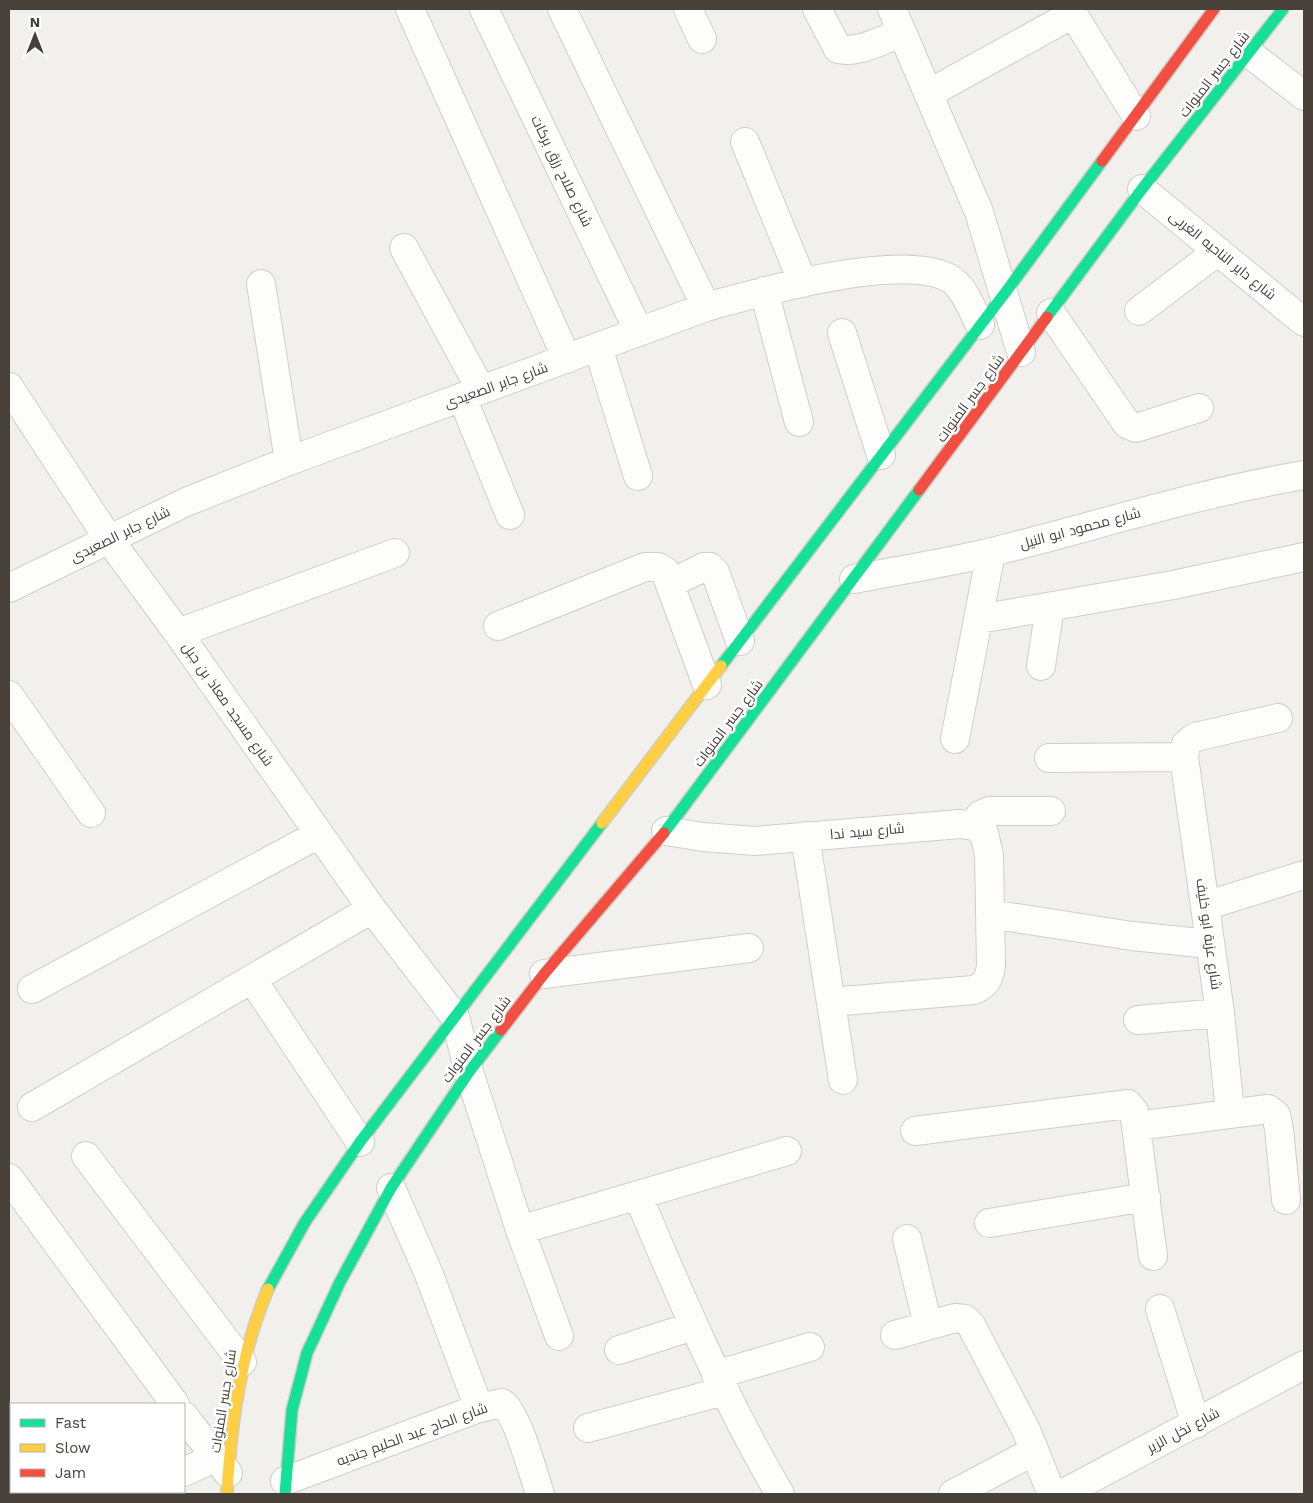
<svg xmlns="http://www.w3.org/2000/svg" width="1313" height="1503" viewBox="0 0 1313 1503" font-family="'Work Sans',Cairo,sans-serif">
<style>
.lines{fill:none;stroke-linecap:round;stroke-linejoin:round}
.street-casing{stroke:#d0ceca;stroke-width:30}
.fast-casing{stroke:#d0cdc4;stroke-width:14}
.slow-casing{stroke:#d0cdc4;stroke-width:14}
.jam-casing{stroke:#d0cdc4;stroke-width:14}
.street{stroke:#fdfdfc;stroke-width:28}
.fast{stroke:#16e098;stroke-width:11}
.slow{stroke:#ffcf43;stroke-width:11}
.jam{stroke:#f24e42;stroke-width:11}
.labels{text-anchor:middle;stroke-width:5;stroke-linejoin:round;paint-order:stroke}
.street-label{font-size:14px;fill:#484139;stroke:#fff}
</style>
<rect width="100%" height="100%" fill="#f2f0ec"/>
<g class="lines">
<g class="street-casing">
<path id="street" d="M 410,9 L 567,359
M 484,9 L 639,332
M 562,9 L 706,307
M 688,9 L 702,39
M 817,9 L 838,49 C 858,54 883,39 902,33
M 892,9 L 979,212 L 1021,352
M 1070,9 L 1136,116
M 1250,54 L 1304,96
M 928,94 L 1073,14
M 745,142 L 803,283
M 1142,189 L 1304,322
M 404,248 L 481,390
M 261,284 L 289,461
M 764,291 L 799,422
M 1139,311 L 1218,251
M 1051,313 L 1127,424 L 1136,428 L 1199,408
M 842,333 L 881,455
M 598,347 L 638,476
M 9,387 L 108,538 L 178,633 L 372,909 L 455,1017 L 469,1072 L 520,1230 L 559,1336
M 462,397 L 510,515
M 854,579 C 900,570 947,563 992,552 C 1096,526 1198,493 1304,475
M 670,584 L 704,567 L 710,567 L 715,572 L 740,641
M 9,588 L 186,502 L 289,461 L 706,307 C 761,292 899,252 949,278 C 964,286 972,310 980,325
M 979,619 L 1173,585 L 1304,557
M 498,626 L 645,567 L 658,567 L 665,571 L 707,685
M 178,633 L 395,553
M 1041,666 L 1050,607
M 9,695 L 91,813
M 955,739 L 991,552
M 1049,758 L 1184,757
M 974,826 L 980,815 L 989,811 L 1051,811
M 666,831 L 703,837 L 755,841 L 960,824 L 974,826 L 984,833 L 989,855 L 991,966 C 989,979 986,985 974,990 L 831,1002
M 805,836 L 843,1080
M 1205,906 L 1304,875
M 990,914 L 1132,936 L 1210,944
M 544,974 L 749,948
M 252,979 L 360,1142
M 32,989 L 319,834
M 1138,1020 L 1220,1013
M 32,1107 L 372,909
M 1230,1112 L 1220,1013 L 1184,757 L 1186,744 L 1195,737 L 1278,718
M 1137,1126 L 1268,1109 L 1276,1115 L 1279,1129 L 1286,1200
M 915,1131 L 1128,1104 L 1134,1111 L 1153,1256
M 86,1156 L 242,1362
M 9,1178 L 175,1404
M 391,1188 L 428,1272 L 479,1408
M 638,1196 C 681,1298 724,1399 780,1494
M 989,1223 L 1146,1197
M 520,1230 L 787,1151
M 907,1239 L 928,1325
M 1160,1309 L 1196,1424
M 895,1335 L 955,1318 L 965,1319 L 971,1325 L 1026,1430 L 1049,1487 L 1055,1494
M 619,1350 L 693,1326
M 716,1375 L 810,1347
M 184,1416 L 228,1473
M 588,1428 L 724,1391
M 184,1472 L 214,1458
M 285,1481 L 479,1408 L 502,1403 C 518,1414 533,1474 540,1494
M 135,1494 L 141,1492
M 953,1494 L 1034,1451
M 1062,1494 L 1304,1365"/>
</g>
<g class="fast-casing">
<path id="fast" d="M 1047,317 L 1142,189 L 1283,9
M 721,666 L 1005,293 L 1102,161
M 664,833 L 919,490
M 268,1289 L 305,1222 L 360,1142 L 602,823
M 285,1494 L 292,1410 L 307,1353 L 340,1282 L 391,1188 L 469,1072 L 501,1030"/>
</g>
<g class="slow-casing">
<path id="slow" d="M 602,823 L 721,666
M 227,1494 C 231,1423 240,1355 268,1289"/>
</g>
<g class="jam-casing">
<path id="jam" d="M 1102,161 L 1214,9
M 919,490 L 1047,317
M 501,1030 L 544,974 L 664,833"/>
</g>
<use href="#street" class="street"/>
<use href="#fast" class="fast"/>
<use href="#slow" class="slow"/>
<use href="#jam" class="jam"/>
</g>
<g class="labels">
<g class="street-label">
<text transform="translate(1214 74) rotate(-52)" y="5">شارع جسر المنوات</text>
<text transform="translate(562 171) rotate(64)" y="5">شارع صلاح رزق بركات</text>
<text transform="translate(1223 255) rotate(39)" y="5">شارع داير الناحيه الغربى</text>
<text transform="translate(496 385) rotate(-20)" y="5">شارع جابر الصعيدى</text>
<text transform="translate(970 398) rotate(-54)" y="5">شارع جسر المنوات</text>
<text transform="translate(1080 528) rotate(-15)" y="5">شارع محمود ابو النيل</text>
<text transform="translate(120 534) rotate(-26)" y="5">شارع جابر الصعيدى</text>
<text transform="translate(228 704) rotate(55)" y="5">شارع مسجد معاذ بن جبل</text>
<text transform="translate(728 723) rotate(-53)" y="5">شارع جسر المنوات</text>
<text transform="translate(867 831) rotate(-5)" y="5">شارع سيد ندا</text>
<text transform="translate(1209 934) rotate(82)" y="5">شارع عزبة ابو خليف</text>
<text transform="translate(476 1039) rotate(-53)" y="5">شارع جسر المنوات</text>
<text transform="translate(223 1401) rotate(-81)" y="5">شارع جسر المنوات</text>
<text transform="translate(1183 1430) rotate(-28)" y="5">شارع نخل الزير</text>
<text transform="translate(412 1434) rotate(-20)" y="5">شارع الحاج عبد الحليم جنديه</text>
</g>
</g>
<rect width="1313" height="1503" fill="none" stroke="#484139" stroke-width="20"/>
<rect x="10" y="1403" width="175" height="90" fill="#ffffff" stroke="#b6b3b0"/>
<rect x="20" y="1419" width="25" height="8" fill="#16e098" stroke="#b6b3b0"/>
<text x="55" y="1428" font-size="15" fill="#484139">Fast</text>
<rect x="20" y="1444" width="25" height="8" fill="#ffcf43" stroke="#b6b3b0"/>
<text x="55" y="1453" font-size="15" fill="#484139">Slow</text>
<rect x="20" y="1469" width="25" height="8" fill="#f24e42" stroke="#b6b3b0"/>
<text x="55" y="1478" font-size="15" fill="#484139">Jam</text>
<g transform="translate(35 35)" stroke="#ffffff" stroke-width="4" paint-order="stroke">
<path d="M0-4L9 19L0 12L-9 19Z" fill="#484139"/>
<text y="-8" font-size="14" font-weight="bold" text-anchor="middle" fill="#484139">N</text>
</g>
</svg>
